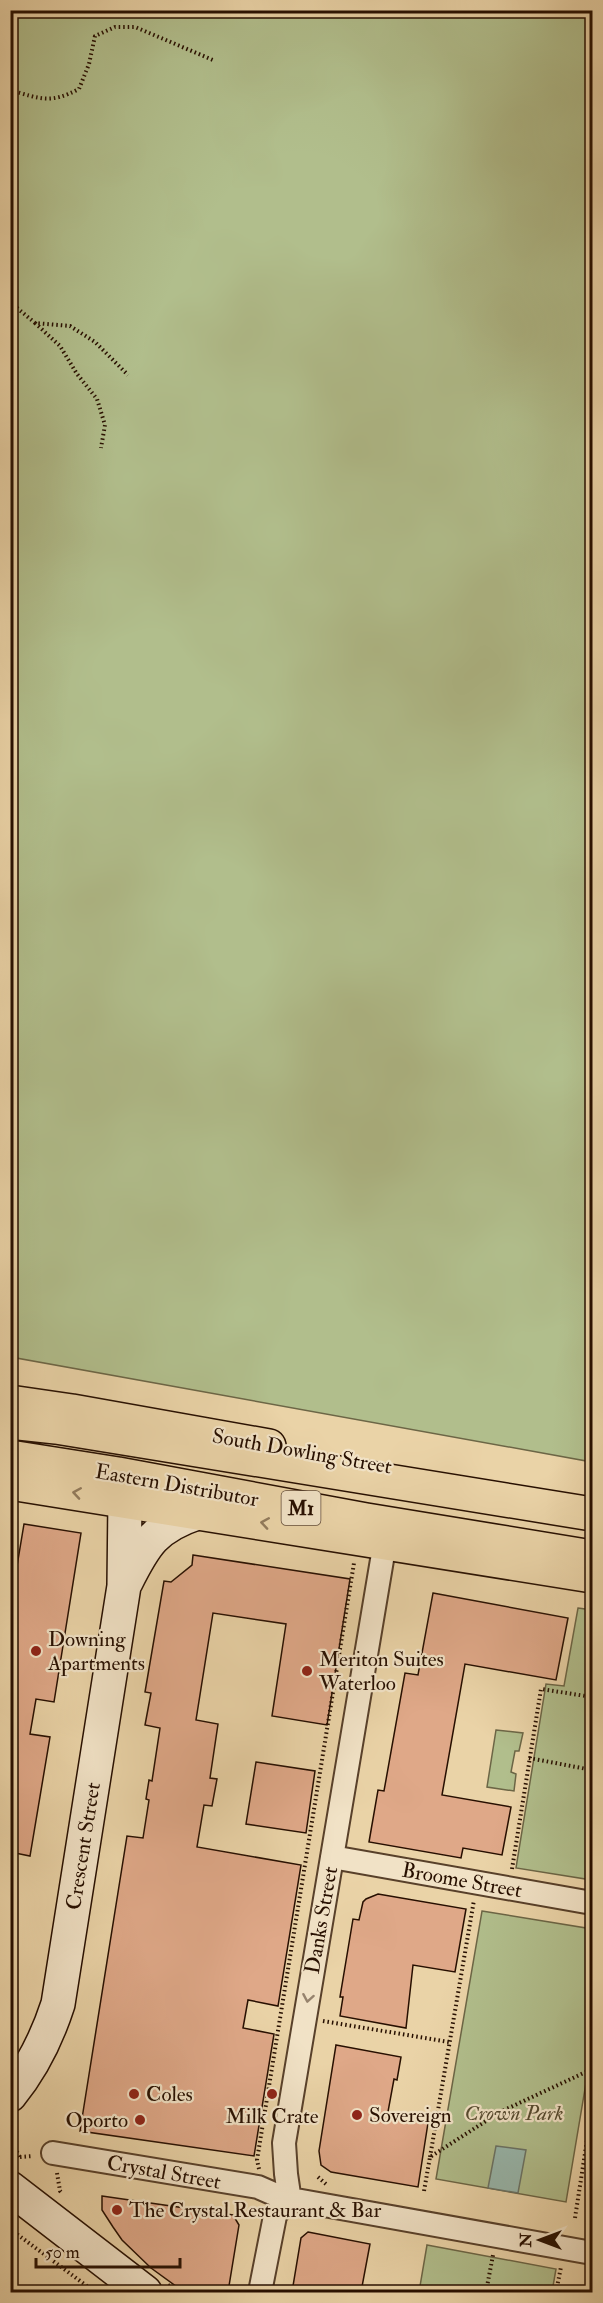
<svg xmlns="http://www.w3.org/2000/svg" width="603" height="2303" viewBox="0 0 603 2303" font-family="'IM FELL Double Pica',serif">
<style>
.green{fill:#b1be8c;stroke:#6c6646;stroke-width:1.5}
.water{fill:#98b7ac;stroke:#6b7467;stroke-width:1.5}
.building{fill:#dfa888;stroke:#270f00;stroke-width:1.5}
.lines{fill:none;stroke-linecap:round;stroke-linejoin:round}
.street-casing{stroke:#58402a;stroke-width:26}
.secondary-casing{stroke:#270f00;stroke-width:36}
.primary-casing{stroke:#270f00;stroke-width:36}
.highway-casing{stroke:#270f00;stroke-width:36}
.path{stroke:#270f00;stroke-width:4;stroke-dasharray:1.5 3;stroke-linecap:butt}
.street{stroke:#f1e2c6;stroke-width:22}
.secondary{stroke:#f1e2c6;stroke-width:33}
.primary{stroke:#ead3a7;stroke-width:33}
.highway{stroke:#ead3a7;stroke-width:33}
.oneway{stroke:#927b5c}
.oneway2{stroke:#96836d}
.poi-dot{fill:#8f2418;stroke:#f1e2c6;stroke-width:2}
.labels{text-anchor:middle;stroke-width:4.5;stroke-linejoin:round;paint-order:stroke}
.shield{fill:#f1e2c6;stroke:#644e3b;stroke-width:1.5}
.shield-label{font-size:20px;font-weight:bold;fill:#270f00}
.street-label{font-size:21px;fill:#270f00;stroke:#f1e2c6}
.poi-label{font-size:21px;fill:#270f00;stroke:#f1e2c6;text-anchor:start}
.park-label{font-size:21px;font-style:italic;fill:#574c31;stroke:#f1e2c6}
</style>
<rect width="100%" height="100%" fill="#ead3a7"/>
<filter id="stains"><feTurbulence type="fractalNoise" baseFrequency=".00333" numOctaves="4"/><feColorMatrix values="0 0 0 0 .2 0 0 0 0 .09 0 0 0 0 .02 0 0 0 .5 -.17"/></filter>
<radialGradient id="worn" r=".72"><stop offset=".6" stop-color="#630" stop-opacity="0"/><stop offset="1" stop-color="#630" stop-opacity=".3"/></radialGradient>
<path class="green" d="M 10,11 L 592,11 L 592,1462 L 11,1357 Z
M 578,1608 L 592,1610 L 592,1880 L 516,1868 L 546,1684 L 564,1686 Z
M 496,1730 L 523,1733 L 519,1751 L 515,1751 L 511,1772 L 516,1774 L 514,1791 L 487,1787 Z
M 482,1911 L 592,1929 L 592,2047 L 566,2202 L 436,2179 Z
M 427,2245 L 556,2269 L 552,2292 L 419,2292 Z"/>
<path class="water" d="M 496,2146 L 526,2150 L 518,2193 L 488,2188 Z"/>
<path class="building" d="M 24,1524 L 81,1533 L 54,1702 L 36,1699 L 30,1734 L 50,1737 L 30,1856 L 10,1852 L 10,1608 Z
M 193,1555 L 350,1579 L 327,1725 L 272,1716 L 286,1624 L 213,1613 L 196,1720 L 218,1724 L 210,1778 L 217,1779 L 212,1806 L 204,1805 L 197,1847 L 301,1865 L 278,2006 L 248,2000 L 243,2028 L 274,2034 L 254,2156 L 80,2131 L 127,1836 L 143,1838 L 149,1800 L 146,1799 L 149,1780 L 152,1781 L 160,1728 L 145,1725 L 151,1693 L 145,1692 L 164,1581 L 171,1582 L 192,1565 Z
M 433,1593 L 568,1618 L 556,1680 L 465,1664 L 442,1795 L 511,1807 L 502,1855 L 463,1848 L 461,1858 L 369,1842 L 378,1790 L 384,1791 L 405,1673 L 418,1675 Z
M 256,1762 L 315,1771 L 306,1833 L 246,1824 Z
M 378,1894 L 466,1909 L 455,1972 L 413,1965 L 406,2028 L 340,2016 L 343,1997 L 340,1997 L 353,1919 L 359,1920 L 363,1902 L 366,1899 Z
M 336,2045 L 401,2057 L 397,2080 L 394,2079 L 387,2117 L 428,2123 L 418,2187 L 331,2172 L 321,2165 L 319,2151 Z
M 102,2196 L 233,2215 L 239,2225 L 228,2292 L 184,2292 L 151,2268 L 122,2240 L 113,2227 L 102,2210 Z
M 308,2232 L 370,2244 L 361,2292 L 292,2292 L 301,2238 Z"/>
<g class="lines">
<g class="street-casing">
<path id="street" d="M 332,1857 L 592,1903
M 53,2153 L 258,2187 L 290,2201 L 296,2200 L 592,2253
M 290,2201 L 286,2174 L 284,2143 L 385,1542
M 260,2292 L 275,2216 L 280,2208 L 290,2201"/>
</g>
<g class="secondary-casing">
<path id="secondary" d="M 126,1582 C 145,1544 155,1527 197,1513
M 10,2095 C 33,2067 47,2038 58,2004 L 124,1586 L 125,1500
M 10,2188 L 145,2292"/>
</g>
<g class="primary-casing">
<path id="primary" d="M 10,1402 L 72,1411 L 269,1446
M 10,1483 L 592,1576"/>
</g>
<g class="highway-casing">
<path id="highway" d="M 10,1422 L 56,1427 L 592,1514
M 10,1457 L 118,1474 L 366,1520 L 592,1557"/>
</g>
<path class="path" d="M 10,90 C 41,99 50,104 79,89 L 89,64 L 95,36 L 115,27 L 135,27 L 213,60
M 10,302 L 35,323 L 70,326 L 95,342 L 128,375
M 35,323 L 60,346 L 77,374 L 97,399 L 105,425 L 101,448
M 586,1696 L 592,1655
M 529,1758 L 592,1770
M 512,1869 L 541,1689 L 592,1697
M 323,2021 L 449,2042
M 10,2140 L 20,2157
M 20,2157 L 33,2156
M 430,2157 L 474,1900
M 259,2169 L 257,2160 L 354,1563
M 57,2173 L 60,2191 L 63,2194
M 318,2177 L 326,2184
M 424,2191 L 430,2157 L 500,2112 L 588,2071 L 592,2072
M 575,2218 L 592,2108
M 10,2229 L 95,2292
M 168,2285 L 180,2292
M 486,2292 L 493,2255
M 556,2292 L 561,2267"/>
<use href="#street" class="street"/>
<use href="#secondary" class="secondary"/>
<use href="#primary" class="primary"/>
<use href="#highway" class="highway"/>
</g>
<defs><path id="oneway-chevron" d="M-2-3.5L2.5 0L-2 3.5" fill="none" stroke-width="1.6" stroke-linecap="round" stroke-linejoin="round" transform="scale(1.5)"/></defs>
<g class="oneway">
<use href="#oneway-chevron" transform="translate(77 1493) rotate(-171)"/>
<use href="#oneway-chevron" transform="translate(265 1523) rotate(-171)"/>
</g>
<use class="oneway2" href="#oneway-chevron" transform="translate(308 1998) rotate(100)"/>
<g class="poi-dot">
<circle cx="36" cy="1651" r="6"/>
<circle cx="307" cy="1671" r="6"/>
<circle cx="134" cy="2094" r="6"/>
<circle cx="272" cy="2094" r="6"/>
<circle cx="357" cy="2115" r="6"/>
<circle cx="140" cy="2120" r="6"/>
<circle cx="117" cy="2210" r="6"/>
</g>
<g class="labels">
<rect class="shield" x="281.5" y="1491" width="39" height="34" rx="4.5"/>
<g class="shield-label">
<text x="301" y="1515">M1</text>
</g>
<g class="street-label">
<text transform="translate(302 1451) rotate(10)" y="7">South Dowling Street</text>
<text transform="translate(177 1485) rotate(10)" y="7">Eastern Distributor</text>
<text transform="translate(83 1846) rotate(-81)" y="7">Crescent Street</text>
<text transform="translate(462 1880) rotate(10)" y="7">Broome Street</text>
<text transform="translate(321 1920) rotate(-80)" y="7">Danks Street</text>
<text transform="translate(164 2172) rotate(10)" y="7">Crystal Street</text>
</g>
<g class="poi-label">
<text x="48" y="1646">Downing<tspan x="48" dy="24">Apartments</tspan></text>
<text x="319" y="1666">Meriton Suites<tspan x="319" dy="24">Waterloo</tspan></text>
<text x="146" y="2101">Coles</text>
<text x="369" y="2122">Sovereign</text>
<text x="272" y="2123" text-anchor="middle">Milk Crate</text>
<text x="128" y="2127" text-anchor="end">Oporto</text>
<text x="129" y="2217">The Crystal Restaurant &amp; Bar</text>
</g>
<g class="park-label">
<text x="514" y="2120">Crown Park</text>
</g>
</g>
<rect width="603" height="2303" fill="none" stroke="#ead3a7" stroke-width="36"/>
<rect x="12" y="12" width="579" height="2279" fill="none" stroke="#270f00" stroke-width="3"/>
<rect x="18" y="18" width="567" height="2267" fill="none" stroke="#270f00" stroke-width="1.5"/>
<g transform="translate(540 2240) rotate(270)" stroke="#f1e2c6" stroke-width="4.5" paint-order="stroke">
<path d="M0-4.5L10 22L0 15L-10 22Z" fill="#270f00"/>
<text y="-9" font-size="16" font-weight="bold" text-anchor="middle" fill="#270f00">N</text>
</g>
<path d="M36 2258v9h144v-9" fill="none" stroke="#270f00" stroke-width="3"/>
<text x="45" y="2258" font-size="18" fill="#270f00" stroke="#f1e2c6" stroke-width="4.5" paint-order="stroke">50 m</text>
<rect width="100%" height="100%" filter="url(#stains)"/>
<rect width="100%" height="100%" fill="url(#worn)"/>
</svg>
